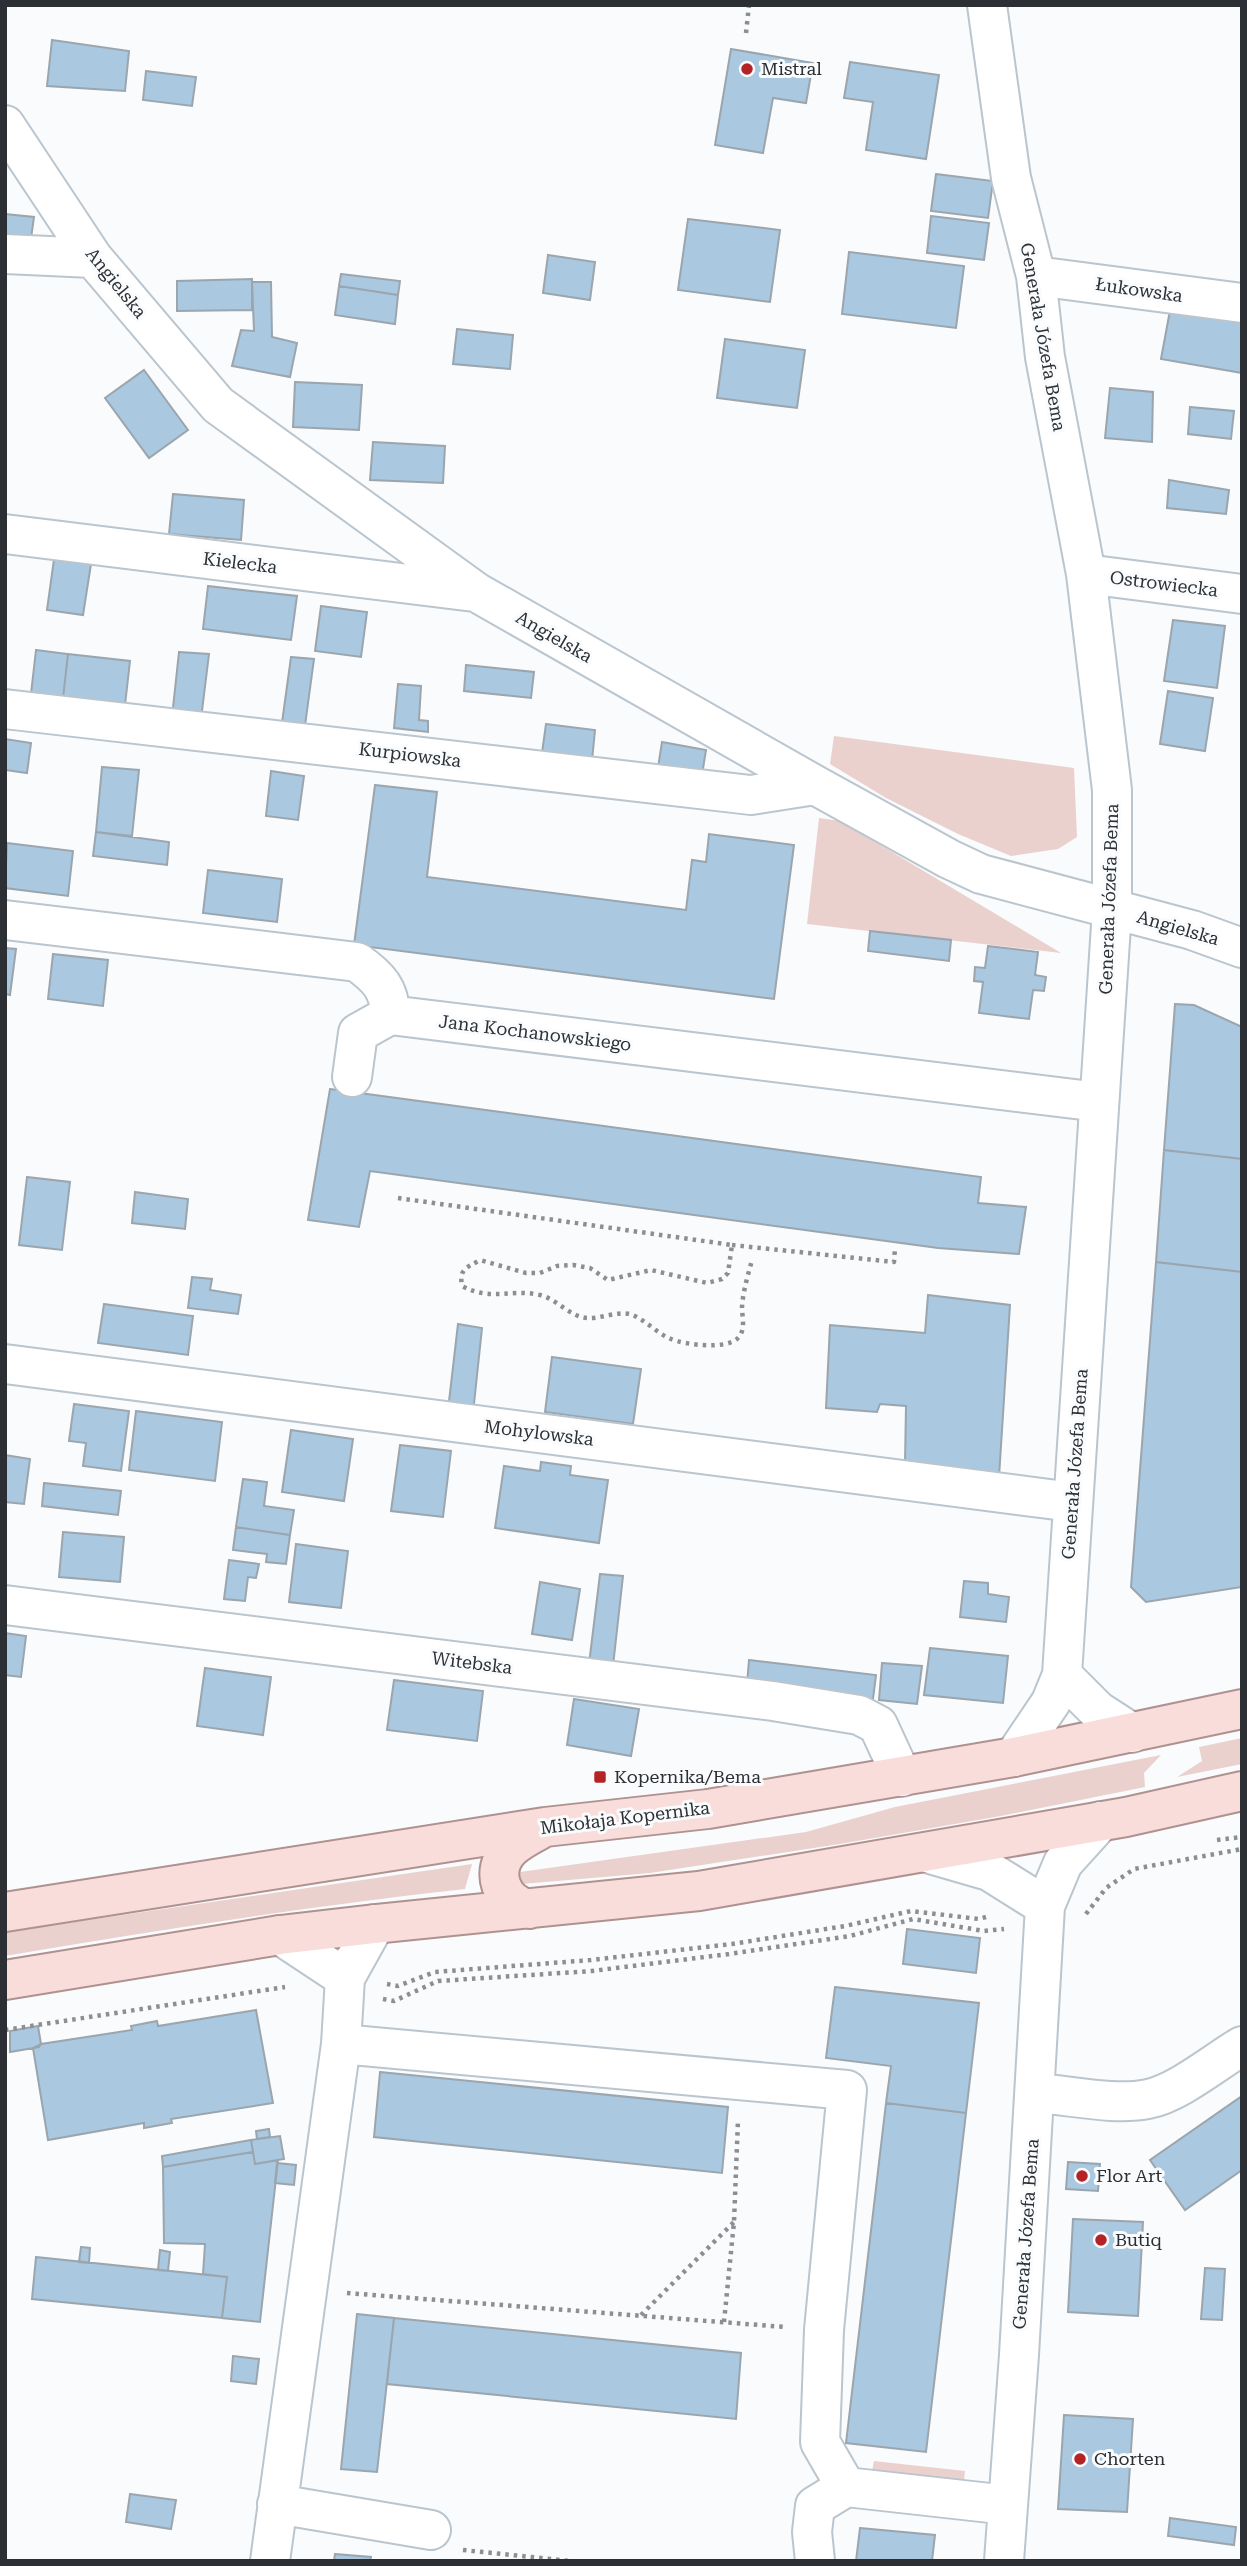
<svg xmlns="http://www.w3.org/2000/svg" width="1247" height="2566" viewBox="0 0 1247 2566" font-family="'Roboto Serif',serif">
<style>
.green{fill:#ebd1ce}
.building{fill:#aac8e0;stroke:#9aa5ae;stroke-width:2}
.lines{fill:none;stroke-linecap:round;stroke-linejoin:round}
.minor-casing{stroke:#bac5ce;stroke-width:42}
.major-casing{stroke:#af9290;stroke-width:42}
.path{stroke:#8c8f92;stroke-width:4.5;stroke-dasharray:3.5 5;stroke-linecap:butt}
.minor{stroke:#fff;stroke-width:38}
.major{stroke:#f9ddda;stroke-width:38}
.poi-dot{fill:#b42427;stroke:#f9fbfd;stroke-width:2.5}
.labels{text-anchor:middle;stroke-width:6;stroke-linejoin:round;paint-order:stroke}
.poi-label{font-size:18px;fill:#2c3034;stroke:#f9fbfd;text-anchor:start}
.street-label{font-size:18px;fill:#2c3034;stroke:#f9fbfd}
</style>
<rect width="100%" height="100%" fill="#f9fbfd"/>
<path class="green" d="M 834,736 L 1074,768 L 1077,837 L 1058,849 L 1011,856 L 958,834 L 886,798 L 830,764 Z
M 819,818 L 840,821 L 1061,953 L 807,924 Z
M 1242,1738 L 1242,1764 L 1177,1777 L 1202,1761 L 1199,1747 Z
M 1161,1755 L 1144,1773 L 1145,1787 L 1001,1816 L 840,1844 L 650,1873 L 522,1884 L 516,1879 L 520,1872 L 806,1832 L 895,1807 Z
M 472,1864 L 465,1889 C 311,1906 158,1930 5,1956 L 5,1932 Z
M 874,2461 L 965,2471 L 964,2480 L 872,2471 Z"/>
<path class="building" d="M 52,40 L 129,51 L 125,91 L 47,86 Z
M 731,49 L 813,63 L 806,103 L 773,98 L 763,153 L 715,145 Z
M 850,62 L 939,75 L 926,159 L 866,150 L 873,102 L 844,98 Z
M 146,71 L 196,77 L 192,106 L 143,100 Z
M 936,174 L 993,181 L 988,218 L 931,211 Z
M 5,214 L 34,217 L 30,246 L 5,243 Z
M 931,216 L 989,223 L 984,260 L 927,253 Z
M 688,219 L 780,230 L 770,302 L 678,290 Z
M 849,252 L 964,266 L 956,328 L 842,314 Z
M 548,255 L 595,262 L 590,300 L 543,293 Z
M 341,274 L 400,281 L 398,295 L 339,286 Z
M 252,279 L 252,310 L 177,311 L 177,281 Z
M 252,282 L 271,282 L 272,337 L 297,343 L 290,377 L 232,366 L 241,330 L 254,331 Z
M 339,286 L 398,295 L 395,324 L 335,315 Z
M 1171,305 L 1242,318 L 1242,373 L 1161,359 Z
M 457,329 L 513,335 L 510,369 L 453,364 Z
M 725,339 L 805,350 L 797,408 L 717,398 Z
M 144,370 L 188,430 L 149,458 L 105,398 Z
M 295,382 L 362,385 L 359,430 L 293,427 Z
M 1110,388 L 1153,392 L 1152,442 L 1105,438 Z
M 1190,407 L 1234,411 L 1231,439 L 1188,434 Z
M 373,442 L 445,446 L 443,483 L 370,480 Z
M 1169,480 L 1229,490 L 1226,514 L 1167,508 Z
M 173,494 L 244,500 L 241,540 L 169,534 Z
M 54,559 L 91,564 L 83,615 L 47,610 Z
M 208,586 L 297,596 L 291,640 L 203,629 Z
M 321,606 L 367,612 L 361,657 L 315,651 Z
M 1173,620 L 1225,626 L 1217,688 L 1164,681 Z
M 36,650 L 68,654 L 63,698 L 31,694 Z
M 179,652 L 209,654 L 201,719 L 172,717 Z
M 68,654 L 130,661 L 125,705 L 63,698 Z
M 291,657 L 314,659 L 304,733 L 281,730 Z
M 466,665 L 534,672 L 531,698 L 464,691 Z
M 398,684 L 421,686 L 419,720 L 428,721 L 428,732 L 394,728 Z
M 1168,691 L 1213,698 L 1205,751 L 1160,744 Z
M 546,724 L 595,730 L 592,760 L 542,753 Z
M 5,739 L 31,743 L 27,773 L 5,770 Z
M 662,742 L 706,750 L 701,781 L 657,774 Z
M 102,767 L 139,770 L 132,836 L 96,832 Z
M 271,771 L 304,776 L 298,820 L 266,816 Z
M 375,785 L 437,792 L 427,877 L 686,910 L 692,860 L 706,862 L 709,834 L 794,845 L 774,999 L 354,945 Z
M 96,832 L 169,842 L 167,865 L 93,856 Z
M 7,843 L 73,851 L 68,896 L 5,888 Z
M 208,870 L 282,879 L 277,922 L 203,913 Z
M 870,931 L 951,940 L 949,961 L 868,951 Z
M 988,946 L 1038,952 L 1035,975 L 1046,977 L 1044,991 L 1033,990 L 1029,1019 L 979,1013 L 983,982 L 974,981 L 975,967 L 985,968 Z
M 5,948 L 16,949 L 10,995 L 5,994 Z
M 53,954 L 108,960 L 103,1006 L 48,999 Z
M 1175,1004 L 1194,1005 L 1242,1027 L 1242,1159 L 1164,1150 Z
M 330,1089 L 981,1177 L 978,1203 L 1026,1207 L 1019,1254 L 938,1248 L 370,1171 L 359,1227 L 308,1220 Z
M 1164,1150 L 1242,1159 L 1242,1272 L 1156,1262 Z
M 27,1177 L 70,1182 L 62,1250 L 19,1245 Z
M 135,1192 L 188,1199 L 185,1229 L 132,1223 Z
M 1156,1262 L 1242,1272 L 1242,1587 L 1146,1602 L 1131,1587 Z
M 192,1277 L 212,1279 L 210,1290 L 241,1295 L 238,1314 L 188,1308 Z
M 928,1295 L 1010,1305 L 999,1477 L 905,1464 L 906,1406 L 880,1404 L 877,1412 L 826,1408 L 830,1325 L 925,1333 Z
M 104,1304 L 193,1316 L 188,1355 L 98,1343 Z
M 458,1324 L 482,1328 L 473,1413 L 448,1410 Z
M 552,1357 L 641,1369 L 633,1424 L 545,1412 Z
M 74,1404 L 129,1411 L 121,1471 L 83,1466 L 86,1443 L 69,1441 Z
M 136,1411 L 222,1422 L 215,1481 L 129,1470 Z
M 291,1430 L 353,1439 L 344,1501 L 282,1492 Z
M 400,1445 L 451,1451 L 443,1517 L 391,1511 Z
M 5,1455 L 30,1459 L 24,1504 L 5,1502 Z
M 541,1462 L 571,1466 L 570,1475 L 608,1480 L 599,1543 L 495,1528 L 504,1466 L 540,1471 Z
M 243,1479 L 267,1482 L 264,1506 L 294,1510 L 290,1535 L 236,1527 Z
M 44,1483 L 121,1491 L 118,1515 L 42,1506 Z
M 236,1527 L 290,1535 L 286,1564 L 266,1562 L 267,1554 L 233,1550 Z
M 63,1532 L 124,1537 L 120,1582 L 59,1577 Z
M 296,1544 L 348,1551 L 341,1608 L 289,1602 Z
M 229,1560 L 259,1564 L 256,1578 L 248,1577 L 245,1601 L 224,1599 Z
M 600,1574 L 623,1576 L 613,1666 L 589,1664 Z
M 964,1581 L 988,1583 L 988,1594 L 1009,1597 L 1006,1622 L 960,1617 Z
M 540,1582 L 580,1589 L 572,1640 L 532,1634 Z
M 5,1633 L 26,1636 L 21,1677 L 5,1675 Z
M 930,1648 L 1008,1656 L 1003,1703 L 924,1695 Z
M 749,1660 L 876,1675 L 873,1699 L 747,1684 Z
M 882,1663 L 922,1666 L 917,1704 L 879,1700 Z
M 205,1668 L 271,1677 L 263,1735 L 197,1726 Z
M 394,1680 L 483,1691 L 477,1741 L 387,1730 Z
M 574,1699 L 639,1709 L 631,1756 L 567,1745 Z
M 907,1929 L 980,1938 L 976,1973 L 903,1964 Z
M 835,1987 L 979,2003 L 966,2113 L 886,2103 L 891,2066 L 826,2058 Z
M 256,2010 L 273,2103 L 171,2119 L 172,2123 L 144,2128 L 144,2123 L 48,2140 L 33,2048 L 41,2044 L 132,2030 L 131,2026 L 157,2021 L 158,2026 Z
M 38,2026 L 41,2044 L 39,2047 L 10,2052 L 10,2031 Z
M 380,2072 L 728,2107 L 722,2173 L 374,2137 Z
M 1242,2096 L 1242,2170 L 1185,2210 L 1150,2160 Z
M 886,2103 L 966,2113 L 926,2452 L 846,2443 Z
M 269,2129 L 270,2137 L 257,2139 L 256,2131 Z
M 280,2136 L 284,2159 L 255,2164 L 251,2140 Z
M 251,2140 L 253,2152 L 163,2167 L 162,2156 Z
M 253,2152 L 255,2164 L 278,2160 L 260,2322 L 222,2318 L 227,2277 L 203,2274 L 205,2244 L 164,2243 L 163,2167 Z
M 1068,2162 L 1100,2164 L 1098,2191 L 1066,2189 Z
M 277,2163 L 296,2165 L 294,2185 L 275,2183 Z
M 1073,2219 L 1143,2222 L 1138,2316 L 1068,2312 Z
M 81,2247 L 90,2248 L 89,2263 L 79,2262 Z
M 160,2250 L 170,2252 L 168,2271 L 158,2270 Z
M 36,2257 L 227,2277 L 222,2318 L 32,2299 Z
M 1205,2268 L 1225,2269 L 1222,2320 L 1201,2319 Z
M 357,2314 L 394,2318 L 377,2472 L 341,2469 Z
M 394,2318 L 741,2353 L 736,2419 L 387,2384 Z
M 233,2356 L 259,2359 L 256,2384 L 231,2381 Z
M 1064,2415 L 1133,2419 L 1127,2512 L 1058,2509 Z
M 130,2494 L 176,2500 L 171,2529 L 126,2522 Z
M 1170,2518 L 1236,2527 L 1234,2545 L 1168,2536 Z
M 860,2528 L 935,2535 L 932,2561 L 856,2561 Z
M 335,2554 L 371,2557 L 370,2561 L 334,2561 Z"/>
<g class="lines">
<g class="minor-casing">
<path id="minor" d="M 987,5 L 1011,178 L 1036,276 L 1045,357 L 1086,574 L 1112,790 L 1112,910 L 1062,1675 L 1051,1702 L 1014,1757
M 5,125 L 93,258 L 218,405 L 476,592 L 815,785 L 949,859 L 981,874 L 1192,930 L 1242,948
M 5,254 L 93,258
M 1036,276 L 1242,303
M 5,534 L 474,592
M 1086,574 L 1242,594
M 5,709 L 751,795 L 815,785
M 5,920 L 357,962 C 378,977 390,989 390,1015
M 390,1015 L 1099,1102
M 352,1077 L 358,1033 L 390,1015
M 5,1364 L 1072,1502
M 5,1605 L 773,1701 L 859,1715 L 878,1725 L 902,1777
M 1062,1675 L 1098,1711 L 1132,1733
M 927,1853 L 989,1871 L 1045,1906
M 280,1935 L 345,1978
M 341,2044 L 847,2090 L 824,2330 L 820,2442 L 846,2487
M 1035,2093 C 1070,2095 1114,2106 1148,2099 C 1178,2093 1215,2062 1242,2046
M 277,2504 L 431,2530
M 270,2561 L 341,2044 L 345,1978 L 375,1924
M 815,2561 L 812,2532 L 815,2506 L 846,2487 L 1008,2505
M 1004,2561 L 1019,2355 L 1045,1906 L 1063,1863 L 1101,1821"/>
</g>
<g class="major-casing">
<path id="major" d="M 529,1909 C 501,1903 489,1871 510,1849 C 519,1840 532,1834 543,1828
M 5,1912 L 545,1827 L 708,1809 L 1014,1757 L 1242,1709
M 5,1980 L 280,1935 L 375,1924 L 699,1891 L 1126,1817 L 1242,1791"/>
</g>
<path class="path" d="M 746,33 L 749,5
M 398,1198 L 732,1245 L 728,1273 L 722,1279 L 707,1283 L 651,1270 L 608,1280 L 590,1268 L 573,1265 L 557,1266 L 540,1273 L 526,1273 L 480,1260 C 466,1268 459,1269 462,1286 C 492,1302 510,1288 540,1295 C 557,1299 570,1317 587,1318 C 601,1319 616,1311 630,1314 C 645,1319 656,1333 671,1339 C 685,1345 727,1350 738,1338 C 746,1330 742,1317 742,1307 C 743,1291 748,1275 752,1260
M 732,1245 L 894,1262 L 895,1248
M 1217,1840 L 1242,1837
M 1086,1914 L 1106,1888 L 1134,1869 L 1242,1849
M 387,1984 L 398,1986 L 435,1972 L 591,1960 L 732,1944 L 845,1926 L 911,1911 L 979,1919 L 986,1917
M 383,1999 L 394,2001 L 438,1981 L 592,1971 L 729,1954 L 850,1936 L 913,1919 L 984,1931 L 1004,1929
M 5,2030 L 285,1987
M 347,2293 L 785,2327
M 641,2315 L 734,2222
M 724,2322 L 734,2222 L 738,2120
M 463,2550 L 570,2561"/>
<use href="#minor" class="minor"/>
<use href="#major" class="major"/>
</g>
<g class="poi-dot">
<circle cx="747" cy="69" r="7"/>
<rect x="593" y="1770" width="14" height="14" rx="3.5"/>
<circle cx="1082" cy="2176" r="7"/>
<circle cx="1101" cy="2240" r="7"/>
<circle cx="1080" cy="2459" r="7"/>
</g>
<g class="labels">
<g class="poi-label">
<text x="761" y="75">Mistral</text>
<text x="614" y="1783">Kopernika/Bema</text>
<text x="1096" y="2182">Flor Art</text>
<text x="1115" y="2246">Butiq</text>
<text x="1094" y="2465">Chorten</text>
</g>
<g class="street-label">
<text transform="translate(116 283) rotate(51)" y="6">Angielska</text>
<text transform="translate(1139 290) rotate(8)" y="6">Łukowska</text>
<text transform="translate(1043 337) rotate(80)" y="6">Generała Józefa Bema</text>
<text transform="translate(240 563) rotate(7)" y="6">Kielecka</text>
<text transform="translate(1164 584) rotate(7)" y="6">Ostrowiecka</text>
<text transform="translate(554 637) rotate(30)" y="6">Angielska</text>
<text transform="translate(410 755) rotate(7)" y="6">Kurpiowska</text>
<text transform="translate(1109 899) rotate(-88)" y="6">Generała Józefa Bema</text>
<text transform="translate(1178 928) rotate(16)" y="6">Angielska</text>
<text transform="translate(535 1033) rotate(7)" y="6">Jana Kochanowskiego</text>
<text transform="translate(539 1433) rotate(7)" y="6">Mohylowska</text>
<text transform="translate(1075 1464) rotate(-86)" y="6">Generała Józefa Bema</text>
<text transform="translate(472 1663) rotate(7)" y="6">Witebska</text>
<text transform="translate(625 1818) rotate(-7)" y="6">Mikołaja Kopernika</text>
<text transform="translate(1026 2234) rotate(-86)" y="6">Generała Józefa Bema</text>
</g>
</g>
<rect width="1247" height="2566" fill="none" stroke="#2c3034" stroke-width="14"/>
</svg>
